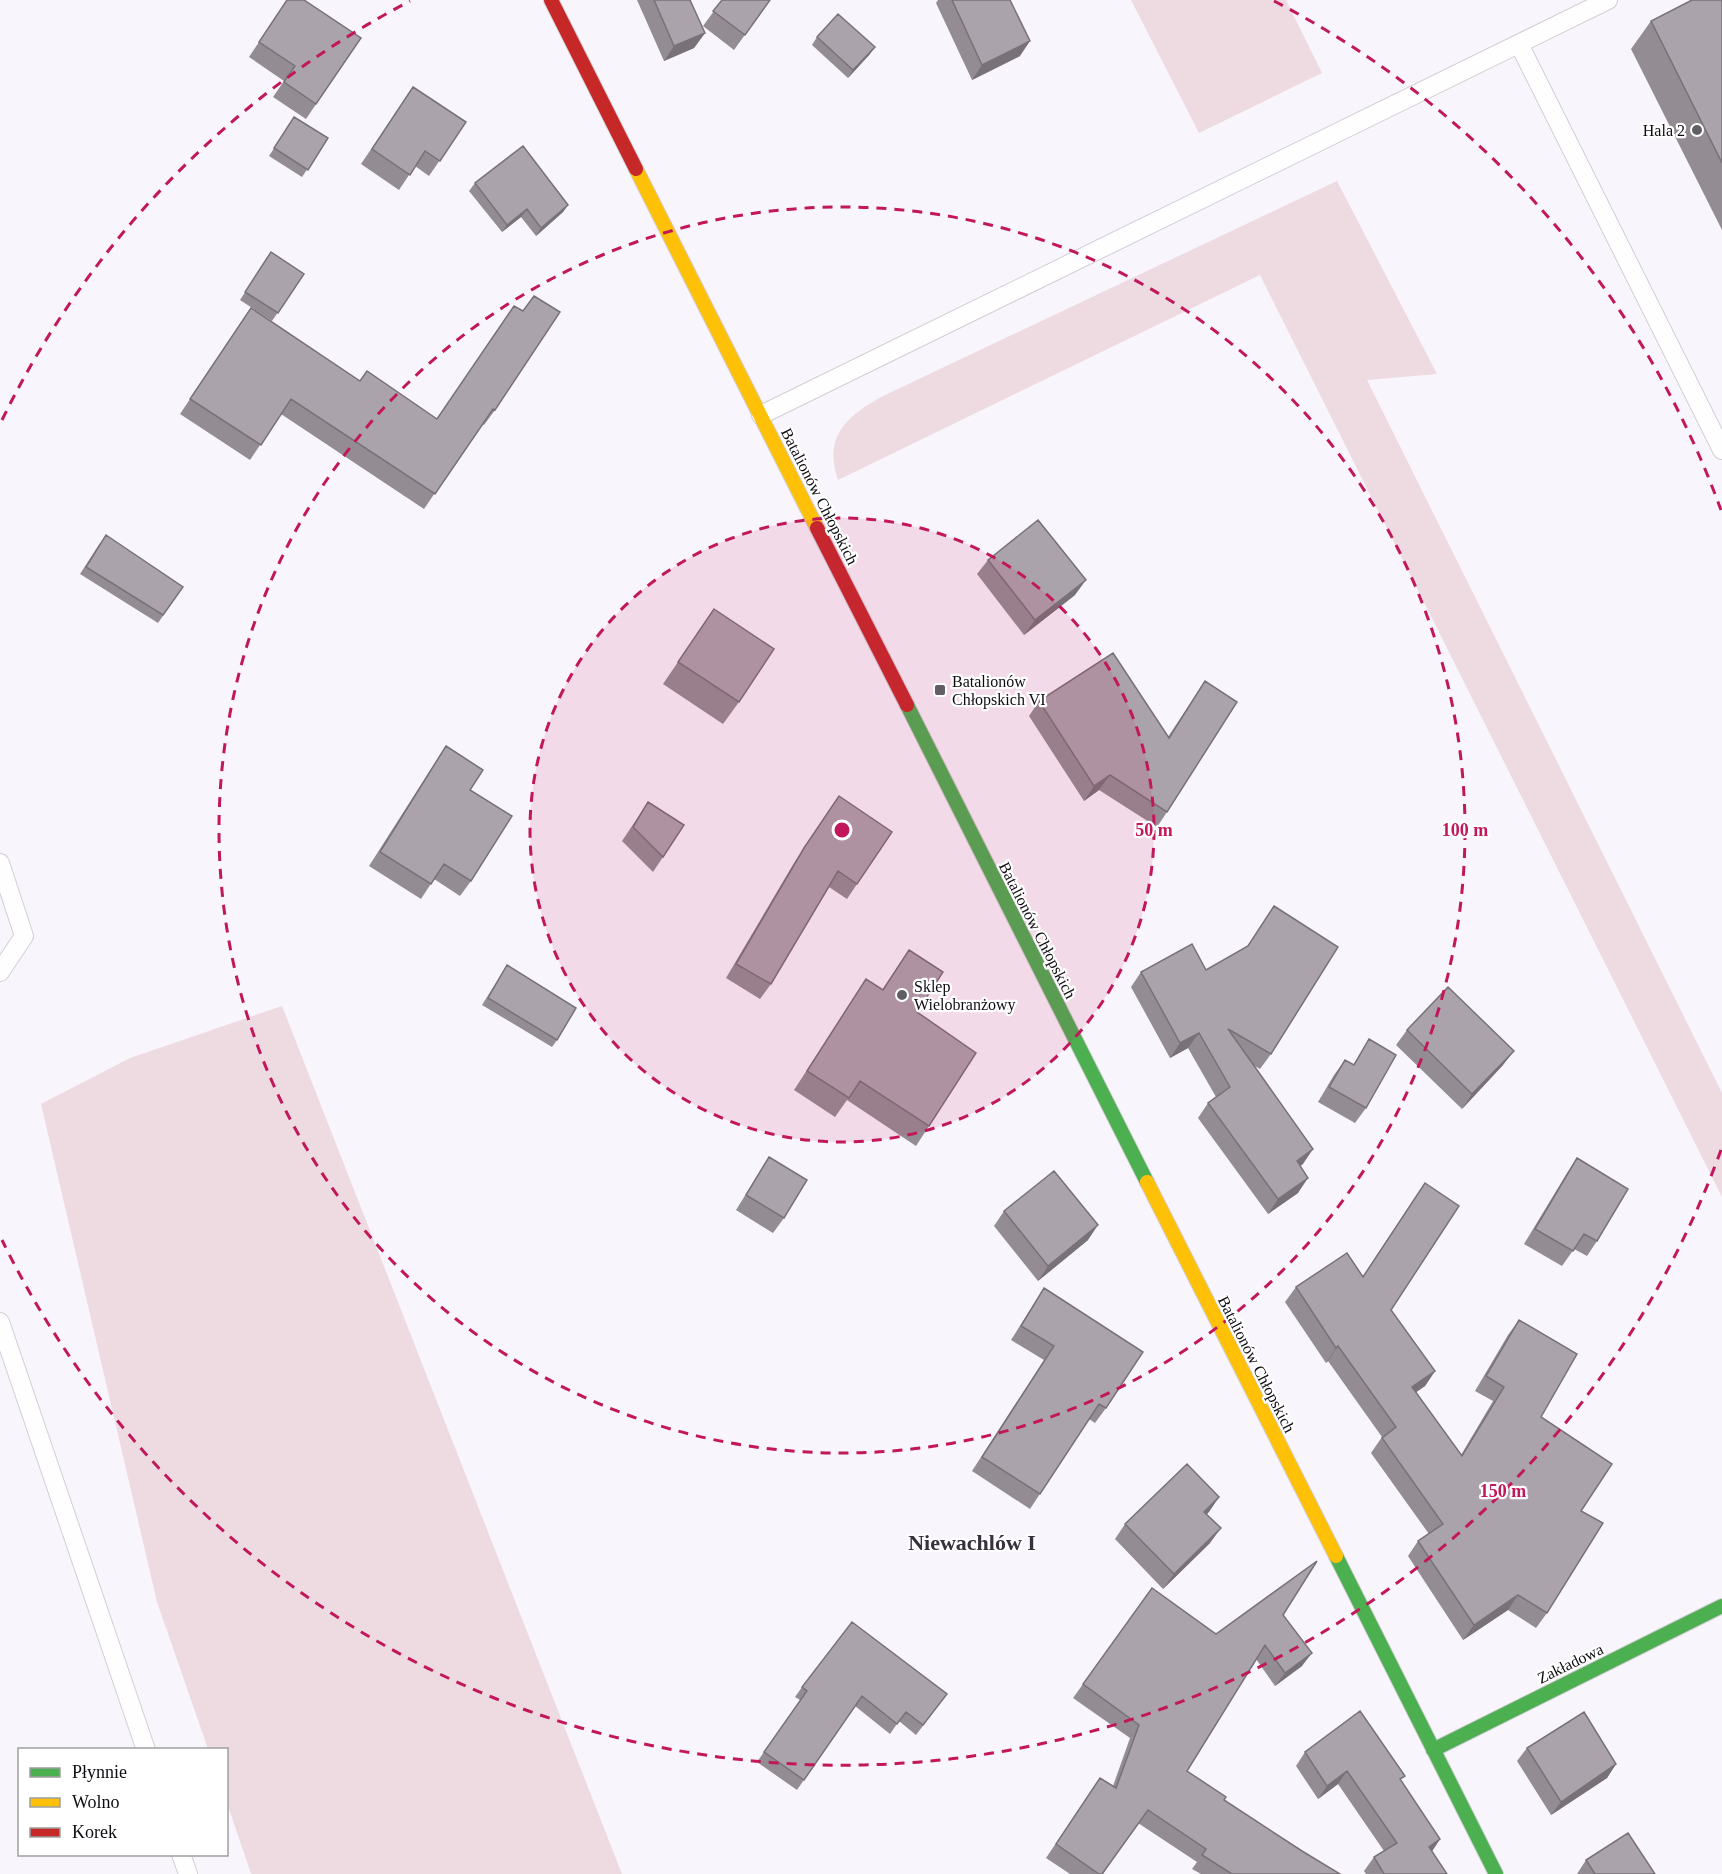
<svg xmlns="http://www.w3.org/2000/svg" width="1722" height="1874" viewBox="0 0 1722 1874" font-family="Georgia,serif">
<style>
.green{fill:#eedbe2}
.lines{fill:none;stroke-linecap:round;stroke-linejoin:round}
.lane-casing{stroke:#d2ced4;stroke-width:20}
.fast-casing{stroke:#d2ced4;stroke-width:16}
.slow-casing{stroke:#d2ced4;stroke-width:16}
.jam-casing{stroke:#d2ced4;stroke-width:16}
.lane{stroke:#fefeff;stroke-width:18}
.fast{stroke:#4caf50;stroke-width:14}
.slow{stroke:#ffc107;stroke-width:14}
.jam{stroke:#c62828;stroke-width:14}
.wall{fill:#938c93}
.shaded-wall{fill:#787278}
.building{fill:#aba3ab;stroke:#787278;stroke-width:1.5}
.ring{fill:none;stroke:#c2185b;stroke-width:3;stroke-dasharray:10 8}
.poi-dot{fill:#615e63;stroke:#fff;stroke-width:2}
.labels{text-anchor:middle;stroke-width:4.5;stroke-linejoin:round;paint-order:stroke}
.poi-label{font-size:16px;fill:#0f0c11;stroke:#fff;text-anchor:start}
.street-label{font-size:16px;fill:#0f0c11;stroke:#fff}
.district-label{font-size:22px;font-weight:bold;fill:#38303d;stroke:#fff}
.centre{fill:#c2185b;stroke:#fff;stroke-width:3}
.ring-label{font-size:18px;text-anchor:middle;font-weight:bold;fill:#c2185b;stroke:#fff;stroke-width:4.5;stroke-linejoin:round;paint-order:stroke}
</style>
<rect width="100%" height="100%" fill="#f9f5fc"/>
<path class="green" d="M 1131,0 L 1286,0 L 1322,73 L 1199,133 Z
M 1337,181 L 1437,374 L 1367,380 L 1722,1093 L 1722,1197 L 1260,275 L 838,480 C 823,436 847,416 883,396 Z
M 282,1006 L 622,1874 L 251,1874 L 227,1803 L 226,1750 L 208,1749 L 157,1602 L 41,1104 L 130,1058 Z"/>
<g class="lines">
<g class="lane-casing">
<path id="lane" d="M 1519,44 L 1722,450
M 761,415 L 1608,0
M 0,863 L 24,936 L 0,972
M 0,1322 L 146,1750
M 181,1854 L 188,1874"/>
</g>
<g class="fast-casing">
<path id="fast" d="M 907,705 L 1147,1182
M 1336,1556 L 1496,1874
M 1433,1750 L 1722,1606"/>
</g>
<g class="slow-casing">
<path id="slow" d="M 636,169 L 817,528
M 1147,1182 L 1336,1556"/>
</g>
<g class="jam-casing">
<path id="jam" d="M 551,0 L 636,169
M 817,528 L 907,705"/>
</g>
<use href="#lane" class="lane"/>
<use href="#fast" class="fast"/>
<use href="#slow" class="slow"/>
<use href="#jam" class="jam"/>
</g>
<path class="wall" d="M 287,0 L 361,38 L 306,119 L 273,97 L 284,81 L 249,57 Z
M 637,0 L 690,0 L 705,33 L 694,48 L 664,61 Z
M 722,0 L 770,0 L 734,50 L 703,26 Z
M 938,0 L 1010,0 L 1020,56 L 972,80 L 936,3 Z
M 1722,0 L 1722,230 L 1631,49 L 1651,21 Z
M 817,37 L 870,54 L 848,78 L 812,45 Z
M 413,87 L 466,122 L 429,176 L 415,166 L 399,190 L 361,164 Z
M 294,117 L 328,138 L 302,177 L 269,156 Z
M 475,183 L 568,205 L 563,212 L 536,236 L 521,217 L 502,232 L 469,191 Z
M 271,252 L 304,274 L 272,321 L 240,300 Z
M 514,306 L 495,410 L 484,425 L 482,424 L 424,509 L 281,414 L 250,460 L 180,414 L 251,308 L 360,381 L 437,419 Z
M 100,543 L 183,587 L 158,623 L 80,574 Z
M 988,560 L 1075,595 L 1024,635 L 977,574 Z
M 714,609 L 739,702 L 723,724 L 663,684 Z
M 1205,681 L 1167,812 L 1157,827 L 1099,790 L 1084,801 L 1029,716 L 1039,701 L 1168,737 Z
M 446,746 L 471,881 L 460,896 L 434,879 L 421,899 L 369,866 L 436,761 Z
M 839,796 L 857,884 L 847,899 L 829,887 L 771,984 L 760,999 L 726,978 L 794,863 Z
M 648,802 L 663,857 L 653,872 L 622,841 Z
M 1274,906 L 1271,1054 L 1260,1069 L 1253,1065 L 1303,1164 L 1300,1166 L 1298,1193 L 1268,1214 L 1198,1118 L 1208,1103 L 1216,1097 L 1188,1048 L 1170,1058 L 1131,987 L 1141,972 L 1206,970 L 1247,947 Z
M 909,950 L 917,1012 L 929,1126 L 916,1146 L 847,1100 L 835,1117 L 794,1090 L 866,979 L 882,990 Z
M 507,965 L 557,1040 L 552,1047 L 482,1005 Z
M 1407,1030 L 1503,1065 L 1462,1109 L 1396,1045 Z
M 1369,1039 L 1366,1108 L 1355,1123 L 1318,1102 L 1334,1075 L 1345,1060 L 1353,1065 Z
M 769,1157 L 784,1218 L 773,1233 L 736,1210 Z
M 1577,1158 L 1597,1241 L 1587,1256 L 1574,1249 L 1562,1266 L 1524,1244 L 1567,1173 Z
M 1425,1183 L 1391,1310 L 1435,1371 L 1425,1386 L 1416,1392 L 1461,1455 L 1493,1401 L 1475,1391 L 1508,1335 L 1519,1320 L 1541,1417 L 1581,1511 L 1547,1613 L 1536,1628 L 1508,1610 L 1463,1640 L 1408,1556 L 1418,1541 L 1429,1534 L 1371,1453 L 1382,1437 L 1328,1361 L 1326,1363 L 1285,1302 L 1296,1287 L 1363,1276 Z
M 1004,1211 L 1088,1240 L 1038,1281 L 994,1226 Z
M 1044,1288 L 1106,1408 L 1095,1423 L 1089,1419 L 1030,1509 L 972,1471 L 1044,1360 L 1011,1340 Z
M 1219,1497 L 1207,1514 L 1210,1543 L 1163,1589 L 1115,1539 L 1125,1524 Z
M 1152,1588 L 1216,1634 L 1283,1615 L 1302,1666 L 1275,1686 L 1256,1659 L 1187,1771 L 1224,1800 L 1302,1851 L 1340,1874 L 1201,1874 L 1192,1869 L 1197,1862 L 1138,1823 L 1103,1874 L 1070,1874 L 1046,1858 L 1100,1778 L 1113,1786 L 1130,1738 L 1073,1698 Z
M 802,1687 L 947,1694 L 916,1735 L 899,1721 L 890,1734 L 855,1706 L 797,1790 L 757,1762 L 800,1700 L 795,1697 Z
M 1527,1748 L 1616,1764 L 1607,1778 L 1551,1815 L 1517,1761 Z
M 1305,1752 L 1401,1780 L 1440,1839 L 1432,1851 L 1447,1874 L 1366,1874 L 1364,1871 L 1374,1857 L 1384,1851 L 1338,1784 L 1318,1799 L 1296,1766 Z
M 1586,1860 L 1655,1874 L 1577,1874 Z"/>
<path class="shaded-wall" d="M 705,33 L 694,48 L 664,61 L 674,46 Z
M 1030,41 L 1020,56 L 972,80 L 982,65 Z
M 875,47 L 870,54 L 848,78 L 853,70 Z
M 568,205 L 563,212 L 536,236 L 541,228 Z
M 527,209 L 521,217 L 502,232 L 507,225 Z
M 1086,580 L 1075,595 L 1024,635 L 1035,620 Z
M 1110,775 L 1099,790 L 1084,801 L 1094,786 Z
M 1199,1033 L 1188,1048 L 1170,1058 L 1180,1043 Z
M 1514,1051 L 1503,1065 L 1462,1109 L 1472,1094 Z
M 1313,1149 L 1303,1164 L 1286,1176 L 1297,1161 Z
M 1308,1178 L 1298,1193 L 1268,1214 L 1278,1199 Z
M 1098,1225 L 1088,1240 L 1038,1281 L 1048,1266 Z
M 1338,1346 L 1328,1361 L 1326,1363 L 1336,1348 Z
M 1435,1371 L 1425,1386 L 1402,1402 L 1412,1387 Z
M 1219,1497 L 1209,1512 L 1194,1527 L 1204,1512 Z
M 1221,1528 L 1210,1543 L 1163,1589 L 1174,1574 Z
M 1518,1595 L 1508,1610 L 1463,1640 L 1474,1625 Z
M 1312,1653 L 1302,1666 L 1275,1686 L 1285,1673 Z
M 1616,1764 L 1607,1778 L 1551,1815 L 1561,1802 Z
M 1347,1771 L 1338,1784 L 1318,1799 L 1327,1786 Z
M 1440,1839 L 1431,1853 L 1429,1847 Z"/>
<path class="building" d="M 287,0 L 304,0 L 361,38 L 316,104 L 284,82 L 295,66 L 259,42 Z
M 654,0 L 690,0 L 705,33 L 674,46 Z
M 722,0 L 770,0 L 745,35 L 713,11 Z
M 952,0 L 1010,0 L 1030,41 L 982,65 Z
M 1692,0 L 1722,0 L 1722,163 L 1651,21 Z
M 838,14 L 875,47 L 853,70 L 817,37 Z
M 413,87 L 466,122 L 440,161 L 425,151 L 410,175 L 372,149 Z
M 294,117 L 328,138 L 308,170 L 274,148 Z
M 523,146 L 568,205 L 541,228 L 527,209 L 507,225 L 475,183 Z
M 271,252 L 304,274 L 278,313 L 245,292 Z
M 534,296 L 560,312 L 495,410 L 493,409 L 435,494 L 291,399 L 261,445 L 190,399 L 251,308 L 360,381 L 367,371 L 437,419 L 514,306 L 523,311 Z
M 1038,520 L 1086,580 L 1035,620 L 988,560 Z
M 106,535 L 183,587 L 163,615 L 86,567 Z
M 714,609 L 774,649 L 739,702 L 678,662 Z
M 1113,653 L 1169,738 L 1205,681 L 1237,702 L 1167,812 L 1110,775 L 1094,786 L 1039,701 Z
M 446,746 L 483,770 L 470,790 L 512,816 L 471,881 L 444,864 L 431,884 L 380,852 Z
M 839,796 L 892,832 L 857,884 L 838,871 L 771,984 L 736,964 L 804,848 Z
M 648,802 L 684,825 L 663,857 L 633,827 Z
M 1274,906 L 1338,947 L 1271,1054 L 1228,1029 L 1313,1149 L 1297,1161 L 1308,1178 L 1278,1199 L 1208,1103 L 1230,1087 L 1199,1033 L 1180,1043 L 1141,972 L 1192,944 L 1206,970 L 1248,946 Z
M 909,950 L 943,972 L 917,1012 L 976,1053 L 929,1126 L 860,1081 L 849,1098 L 807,1071 L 866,979 L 883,990 Z
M 507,965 L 576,1008 L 557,1040 L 488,998 Z
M 1448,987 L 1514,1051 L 1472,1094 L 1407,1030 Z
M 1369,1039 L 1396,1055 L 1366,1108 L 1329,1087 L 1345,1060 L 1354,1065 Z
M 769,1157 L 807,1180 L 784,1218 L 746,1195 Z
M 1577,1158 L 1628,1189 L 1597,1241 L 1584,1234 L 1573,1251 L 1535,1229 Z
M 1054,1171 L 1098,1225 L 1048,1266 L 1004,1211 Z
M 1425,1183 L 1459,1206 L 1391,1310 L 1435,1371 L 1412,1387 L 1462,1456 L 1504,1387 L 1486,1376 L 1519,1320 L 1577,1354 L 1541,1417 L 1612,1464 L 1581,1511 L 1603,1523 L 1547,1613 L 1518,1595 L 1474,1625 L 1418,1541 L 1443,1524 L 1382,1438 L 1396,1427 L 1338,1346 L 1336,1348 L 1296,1287 L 1347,1253 L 1363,1277 Z
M 1044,1288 L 1143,1352 L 1106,1408 L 1099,1404 L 1040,1494 L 982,1457 L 1054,1346 L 1021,1326 Z
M 1187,1464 L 1219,1497 L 1204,1512 L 1221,1528 L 1174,1574 L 1125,1524 Z
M 1317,1561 L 1283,1615 L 1312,1653 L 1285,1673 L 1265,1645 L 1187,1771 L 1226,1797 L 1224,1800 L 1302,1851 L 1340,1874 L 1232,1874 L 1202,1855 L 1206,1849 L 1148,1810 L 1102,1874 L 1099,1874 L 1056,1844 L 1100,1778 L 1116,1788 L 1139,1725 L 1083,1684 L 1152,1588 L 1216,1634 Z
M 852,1622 L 947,1694 L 923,1725 L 906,1712 L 897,1724 L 862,1696 L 804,1780 L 764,1752 L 807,1691 L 802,1687 Z
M 1360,1711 L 1405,1776 L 1400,1779 L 1440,1839 L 1429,1847 L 1447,1874 L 1384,1874 L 1374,1857 L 1397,1843 L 1347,1771 L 1327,1786 L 1305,1752 Z
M 1584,1712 L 1616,1764 L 1561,1802 L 1527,1748 Z
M 1628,1833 L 1655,1874 L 1595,1874 L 1586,1860 Z"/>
<circle cx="842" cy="830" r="312" fill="#c2185b" fill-opacity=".12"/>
<g class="ring">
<circle cx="842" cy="830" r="312"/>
<circle cx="842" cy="830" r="623"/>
<path d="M1721 1150A935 935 0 0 1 2 1240M2 420A935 935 0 0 1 410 1M1274 1A935 935 0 0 1 1721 510"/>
</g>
<g class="poi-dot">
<circle cx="1697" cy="130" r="6"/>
<rect x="934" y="684" width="12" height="12" rx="3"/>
<circle cx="902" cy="995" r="6"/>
</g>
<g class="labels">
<g class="poi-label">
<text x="1685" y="136" text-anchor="end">Hala 2</text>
<text x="952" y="687">Batalionów<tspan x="952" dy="18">Chłopskich VI</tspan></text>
<text x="914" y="992">Sklep<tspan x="914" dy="18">Wielobranżowy</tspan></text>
</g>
<g class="street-label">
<text transform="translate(820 496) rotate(63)" y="6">Batalionów Chłopskich</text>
<text transform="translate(1038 930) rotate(63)" y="6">Batalionów Chłopskich</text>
<text transform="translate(1257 1364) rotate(63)" y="6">Batalionów Chłopskich</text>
<text transform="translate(1570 1663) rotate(-26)" y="6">Zakładowa</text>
</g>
<g class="district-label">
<text x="972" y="1550">Niewachlów I</text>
</g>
</g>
<circle cx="842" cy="830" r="9" class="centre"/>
<g class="ring-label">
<text x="1154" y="836">50 m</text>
<text x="1465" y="836">100 m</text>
<text x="1503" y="1497">150 m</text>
</g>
<rect x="18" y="1748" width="210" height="108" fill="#ffffff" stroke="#9f9ea0" stroke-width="1.5"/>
<rect x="30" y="1768" width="30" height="9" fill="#4caf50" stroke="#9f9ea0" stroke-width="1.5"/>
<text x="72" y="1778" font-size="18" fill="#0f0c11">Płynnie</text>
<rect x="30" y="1798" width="30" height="9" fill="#ffc107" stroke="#9f9ea0" stroke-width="1.5"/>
<text x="72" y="1808" font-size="18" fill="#0f0c11">Wolno</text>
<rect x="30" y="1828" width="30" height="9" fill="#c62828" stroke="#9f9ea0" stroke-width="1.5"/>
<text x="72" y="1838" font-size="18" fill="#0f0c11">Korek</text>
</svg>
